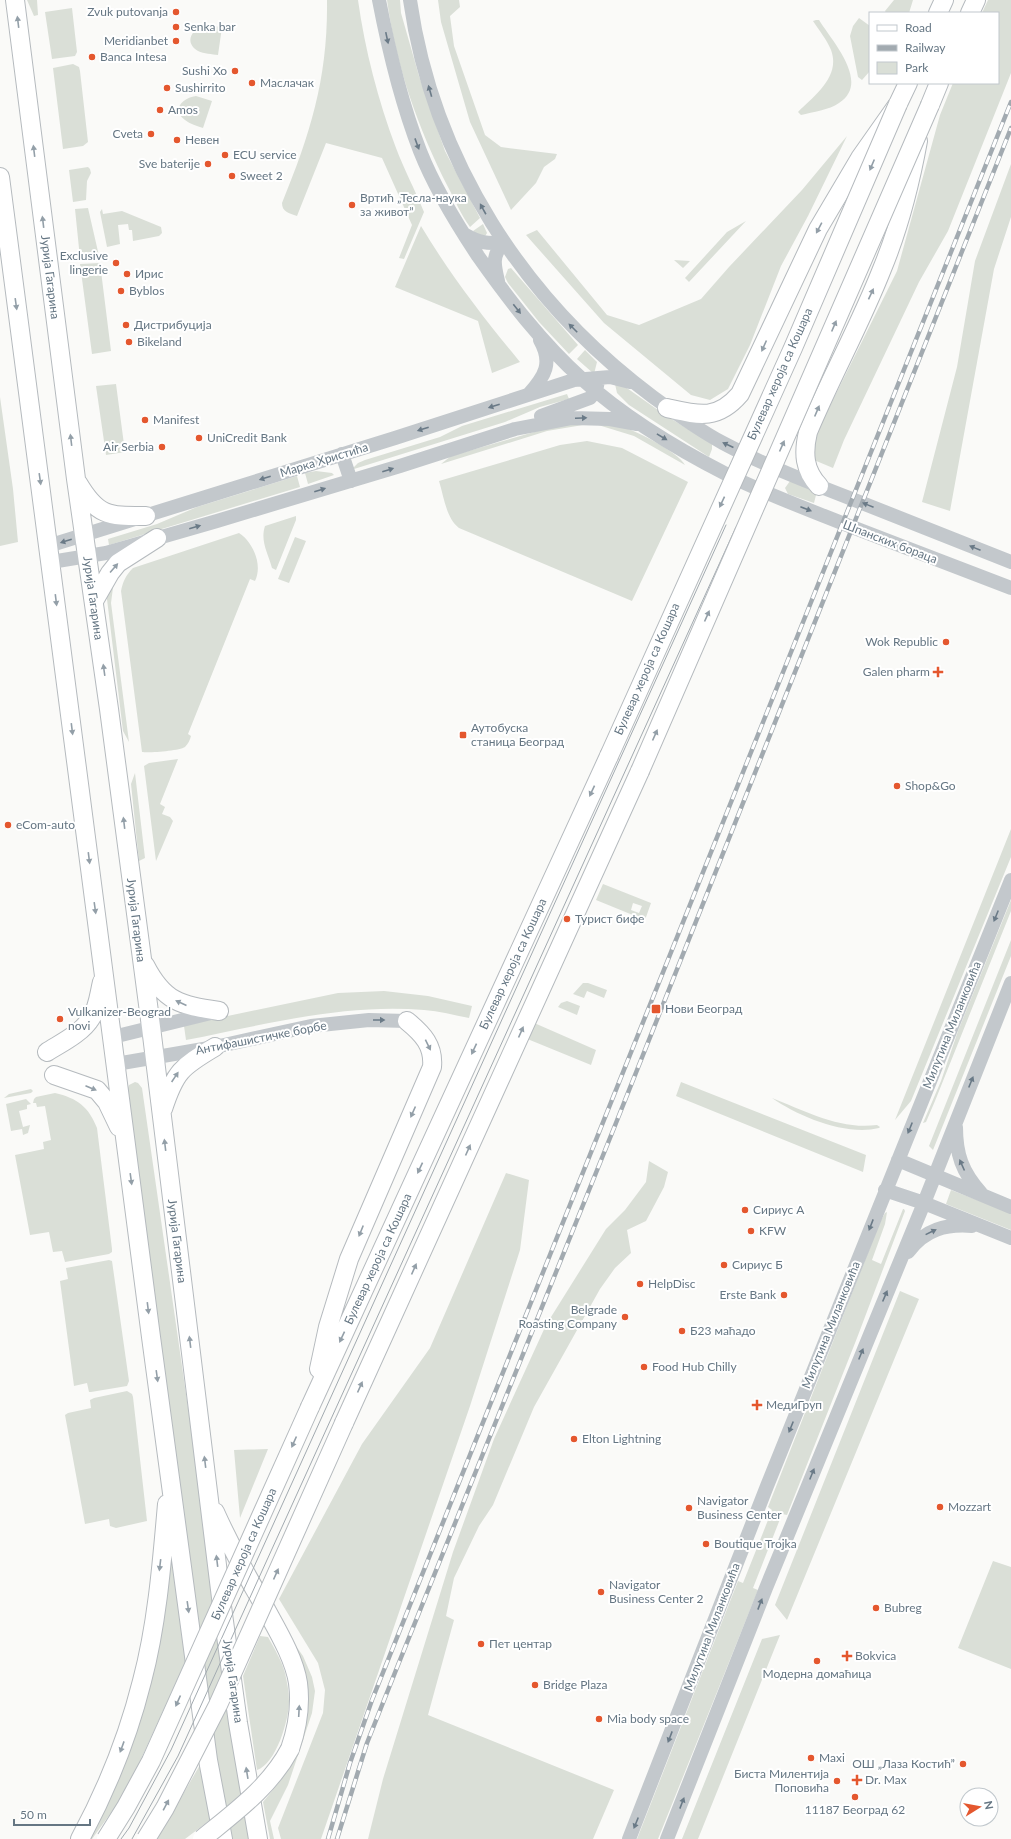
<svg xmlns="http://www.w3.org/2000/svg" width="1011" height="1839" viewBox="0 0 1011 1839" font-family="Lato,sans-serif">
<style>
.green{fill:#dadfd7;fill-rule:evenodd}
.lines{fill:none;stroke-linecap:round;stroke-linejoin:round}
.major-casing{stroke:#b5babe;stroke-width:20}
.minor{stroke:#c3c8cc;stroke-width:14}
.major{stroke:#fff;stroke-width:18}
.tram{stroke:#a2aab0;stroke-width:1}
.rail-casing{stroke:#a2aab0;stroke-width:4.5}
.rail{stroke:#fff;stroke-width:3;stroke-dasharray:9;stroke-linecap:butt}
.major-bridge-casing{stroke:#b5babe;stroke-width:20;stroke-linecap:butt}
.major-bridge{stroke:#fff;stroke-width:18}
.oneway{fill:#939fa8}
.oneway2{fill:#6a7a87}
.poi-dot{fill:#e4572e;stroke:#fff;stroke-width:1.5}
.labels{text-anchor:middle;stroke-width:4;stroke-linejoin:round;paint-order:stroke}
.poi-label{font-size:12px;fill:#657683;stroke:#fff;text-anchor:start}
.street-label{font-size:12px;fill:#657683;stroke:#fff}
</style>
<rect width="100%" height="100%" fill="#fafaf8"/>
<path class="green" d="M 27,0 L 37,0 L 38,15 L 34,16 Z
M 327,0 L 358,0 C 365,50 378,100 396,148 C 404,169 415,190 424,212 L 404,259 L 399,258 L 412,225 L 382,158 L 326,143 L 297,216 C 289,213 282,212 282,203 C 311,132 328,77 327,0 Z
M 387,0 L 400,0 L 401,13 L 419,76 L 445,151 L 480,218 L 470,227 C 461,215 455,200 448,187 C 418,128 396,66 387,0 Z
M 438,0 L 459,0 L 460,7 L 450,16 L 454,46 L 485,135 L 501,147 L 557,154 L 555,159 L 544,167 L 536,183 L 511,210 L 470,122 L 441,22 Z
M 894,0 L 913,0 L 909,13 L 886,13 L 885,11 Z
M 988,0 L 1011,0 L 1011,73 L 948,231 L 919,282 L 844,440 L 833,468 L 814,460 L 815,436 L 897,271 L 940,115 L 953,83 L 998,83 L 998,13 L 982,13 Z
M 72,8 L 77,52 L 75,56 L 52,59 L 45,12 Z
M 859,18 L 870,26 L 870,71 L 862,80 L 858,77 L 850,36 L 853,26 Z
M 816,20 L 819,20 C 832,41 871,83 839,103 C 829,110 813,112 801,115 L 798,112 C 814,96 841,77 831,50 C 827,40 819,30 813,21 Z
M 205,25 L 222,27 L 218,55 C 212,54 204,54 198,51 C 184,43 191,29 205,25 Z
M 73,64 L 79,67 L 80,71 L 88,142 L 83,146 L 63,149 L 53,68 Z
M 196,96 L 212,101 L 203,128 C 197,126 190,124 185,120 C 171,110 182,98 196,96 Z
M 847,136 L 808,216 L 781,266 L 750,345 L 728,389 L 710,400 L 691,395 L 604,323 L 526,235 L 537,230 L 607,315 L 639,325 L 701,299 L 729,267 L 802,190 Z
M 1011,164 L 1011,217 L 994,269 L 950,511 L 922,502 L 957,367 L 975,261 Z
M 88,167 L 90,169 L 91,173 L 87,181 L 86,200 L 73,202 L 69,170 Z
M 88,208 L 99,256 L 80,258 L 75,209 Z
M 102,209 L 103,214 L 122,211 L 161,227 L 162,233 L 159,236 L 133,241 L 132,230 L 129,230 L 128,224 L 118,225 L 120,244 L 107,247 L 100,212 Z
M 746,221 L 689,282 L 685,278 L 727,232 Z
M 483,224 L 487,233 L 484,238 L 480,238 L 473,231 Z
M 421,226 C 451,276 483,317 520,362 L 492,373 L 478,321 L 395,287 Z
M 674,260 L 690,261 L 683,268 Z
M 100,263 L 111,351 L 92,354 L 80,264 Z
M 511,268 L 578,345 L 569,354 L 539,322 L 508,283 L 505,277 L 508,269 Z
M 585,350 L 597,362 L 594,374 L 577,359 Z
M 116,384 L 125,452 L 106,455 L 96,386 Z
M 615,384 L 624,386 L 665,415 L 712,444 L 712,449 L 709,457 L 629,405 L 617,393 Z
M 567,394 L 569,399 L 540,407 L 505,422 L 354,469 L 353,468 L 358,463 L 365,460 L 440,437 L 462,426 Z
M 0,397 L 13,489 L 18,542 L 0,546 Z
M 565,423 L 583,425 L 547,431 L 441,464 L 451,456 Z
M 595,424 C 602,425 610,423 617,425 C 631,428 679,452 685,465 L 634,436 Z
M 587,441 L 622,448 L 688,482 L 632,601 L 459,528 C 446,518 444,497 439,481 L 560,445 Z
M 316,471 L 332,473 L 334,475 L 308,484 L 305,473 Z
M 297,476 L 300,487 L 109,545 L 108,539 L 157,524 L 197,507 Z
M 790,481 L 817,491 L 814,503 L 788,494 L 785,488 Z
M 296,516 L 296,520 L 276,570 L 272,568 C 268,553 260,541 265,526 Z
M 239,533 C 253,542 263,565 255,581 L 250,579 L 188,734 L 191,736 C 190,740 188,744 185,747 C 179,751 149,753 142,752 L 121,591 C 123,581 126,575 133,568 Z
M 295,537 L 306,541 L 289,583 L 278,579 Z
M 114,580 L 111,603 L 129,742 L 123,731 L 106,591 Z
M 178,759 L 160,804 L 165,807 L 162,814 L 170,817 L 173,821 L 156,861 L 144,766 L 149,763 Z
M 135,773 L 145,858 L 139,861 L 131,784 Z
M 1011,829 L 1011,857 L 911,1101 L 895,1120 Z
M 603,884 L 651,903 L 645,920 L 596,900 ZM 633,903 L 642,906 L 639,913 L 631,910 Z
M 1011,900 L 1011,911 L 935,1101 L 926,1122 L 923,1123 L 941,1081 L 958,1031 Z
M 1011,940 L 1011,956 L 933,1150 L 929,1146 Z
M 583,983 L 588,983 L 607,990 L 604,998 L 587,991 L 584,998 L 573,994 Z
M 384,991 L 428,996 L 472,1006 L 469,1018 C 454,1015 439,1011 424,1010 C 345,1003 263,1025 186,1040 L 184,1026 L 199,1022 L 338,993 Z
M 567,1001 L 580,1006 L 577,1015 L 558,1007 L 561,1003 Z
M 532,1022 L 596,1050 L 591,1065 L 525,1038 Z
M 135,1082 L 138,1083 L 142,1088 L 250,1839 L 232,1839 L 212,1733 L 127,1091 L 129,1085 Z
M 681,1082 L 866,1155 L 863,1172 L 676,1096 Z
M 31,1089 L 33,1091 L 31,1093 L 4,1098 L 9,1094 Z
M 55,1093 C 77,1098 89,1107 97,1128 L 112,1249 L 112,1252 L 109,1254 L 65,1262 L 62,1251 L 53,1252 L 49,1232 L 30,1235 L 15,1155 L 44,1149 L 43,1142 L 51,1140 L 45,1106 L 37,1107 L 36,1103 L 33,1103 L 34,1099 L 36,1097 Z
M 772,1098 C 805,1111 840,1130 877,1125 L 880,1127 L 879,1128 C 846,1136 799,1117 772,1098 Z
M 26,1099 L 31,1104 L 27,1105 L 27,1109 L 19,1111 L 23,1127 L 30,1125 L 28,1133 L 23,1135 L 22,1129 L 11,1131 L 6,1104 Z
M 649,1161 L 668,1172 L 664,1187 L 646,1221 L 627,1230 L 631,1253 L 615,1268 L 600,1289 L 534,1407 L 493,1505 L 479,1526 L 454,1578 L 446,1616 L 454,1620 L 428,1715 L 614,1790 L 593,1839 L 368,1839 L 383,1779 L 453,1552 L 494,1439 L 546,1325 L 606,1229 L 625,1210 L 646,1182 Z
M 506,1173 L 529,1180 L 520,1250 L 470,1406 L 321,1839 L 281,1839 L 278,1828 L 323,1713 L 325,1690 L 318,1663 L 279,1599 L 362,1444 L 430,1348 Z
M 951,1190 L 1011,1213 L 1011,1230 L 946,1204 Z
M 903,1209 L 904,1209 L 905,1211 L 857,1338 L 787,1515 L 782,1514 L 753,1588 L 758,1590 L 658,1839 L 637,1839 L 738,1581 L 743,1583 L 772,1510 L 768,1507 L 880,1222 L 885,1213 L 887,1212 L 885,1224 L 872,1260 L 881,1264 Z
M 109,1260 L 112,1261 L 129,1381 L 127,1386 L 91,1392 L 89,1392 L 87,1383 L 74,1386 L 60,1281 L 68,1279 L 66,1268 Z
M 900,1291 L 919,1299 L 787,1620 L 775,1605 Z
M 127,1391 L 132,1394 L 133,1397 L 147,1521 L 116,1528 L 110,1526 L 109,1519 L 85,1524 L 65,1415 L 68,1413 L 91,1408 L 90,1400 L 94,1398 Z
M 268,1449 L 240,1518 L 234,1450 Z
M 171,1528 L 188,1656 L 126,1792 L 92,1839 L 88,1839 L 125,1758 Z
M 993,1561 L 1011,1567 L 1011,1669 L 958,1648 Z
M 277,1619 L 303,1656 L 312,1677 L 315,1691 L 312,1713 L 288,1785 L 270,1821 L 274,1839 L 270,1839 L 263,1802 L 281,1780 L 292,1756 L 300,1731 Z
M 780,1635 L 698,1839 L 682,1839 L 762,1639 Z
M 260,1636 L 268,1637 C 274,1648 282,1661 285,1673 C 287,1682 289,1692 289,1701 C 289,1720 276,1764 257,1770 L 243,1676 Z
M 204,1758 L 214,1817 L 185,1839 L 157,1839 Z"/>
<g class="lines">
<g class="major-casing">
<path id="major" d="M 15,0 L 76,479 L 109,709 L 151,1027 L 223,1614 L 238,1723 L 258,1839
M 938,13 L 944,0
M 970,13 L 976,0
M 930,105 L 939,83
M 0,177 L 151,1337 L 208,1760 L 223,1839
M 667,408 C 698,415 717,421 740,394 L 818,229 L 860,158 L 898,104 L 908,83
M 78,483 C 98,517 109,516 146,516
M 819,486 C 804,470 803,453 808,432 C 831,377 860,325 882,269 C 899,228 910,185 918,141
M 94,601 L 110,573 L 118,563 L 157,538
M 145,965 C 164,1002 180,1005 219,1011
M 47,1052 C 61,1043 82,1033 91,1018 C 98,1008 99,994 102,982
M 54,1075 L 97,1090 L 107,1102 L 119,1127
M 163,1109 C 175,1072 181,1067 215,1047
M 319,1369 L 328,1327 L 349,1259 L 432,1067 C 434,1046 423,1034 407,1021
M 310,1407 L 609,756
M 344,1423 L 640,771
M 215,1512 C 229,1543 245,1573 262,1602 C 274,1625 294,1656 298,1683 C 301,1706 298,1726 290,1749
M 80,1839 C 107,1789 128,1737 142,1681 C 157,1625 162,1562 167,1504"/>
</g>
<path class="minor" d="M 379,0 C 389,52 401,102 420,151 C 435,189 456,223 478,256 C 509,300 542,343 582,379 C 625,418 677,449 728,475 C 768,495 810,510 852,527 C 905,547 958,568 1011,588
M 410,0 C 433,161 524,301 653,397 C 675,413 699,430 723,443 C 764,465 808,482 852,499 C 905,520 958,541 1011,562
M 464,234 C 478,242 488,245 503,242
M 498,281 C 494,264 492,257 503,242
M 529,394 C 545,376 553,363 540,340
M 541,416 L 590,398 L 596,391 L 598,381
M 342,454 L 351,481
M 48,546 L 395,438 L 574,380 L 610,377 L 630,382
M 51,562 L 106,553 L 217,521 L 400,466 L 515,429 L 572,418 L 610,419 L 637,424
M 113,1037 L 215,1012
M 116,1064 L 215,1047 L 311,1026 L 369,1020 L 407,1021
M 956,1127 C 956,1154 962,1172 981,1193
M 898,1160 L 1011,1207
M 885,1190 L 924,1203 L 1011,1238
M 908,1252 C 925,1229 946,1224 972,1226
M 629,1839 L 767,1486 L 1011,880
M 667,1839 L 766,1588 L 924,1203 L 1011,983"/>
<use href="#major" class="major"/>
<path class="tram" d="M 121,1839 L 129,1828 L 171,1750 L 726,525
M 132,1839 L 178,1756 L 736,527"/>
<g class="rail-casing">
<path id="rail" d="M 328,1839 L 350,1763 L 372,1700 L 1011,102
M 337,1839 L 367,1743 L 398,1665 L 614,1128 L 1011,128"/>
</g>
<use href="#rail" class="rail"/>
<g class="major-bridge-casing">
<path id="major-bridge" d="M 609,756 L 793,348 L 898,104
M 640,771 L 930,105
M 106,1839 L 126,1807 L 151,1761 L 310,1407
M 146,1839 L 165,1808 L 218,1705 L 344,1423
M 202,1839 C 235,1812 270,1787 290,1749"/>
</g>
<use href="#major-bridge" class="major-bridge"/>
</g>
<defs><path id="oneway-solid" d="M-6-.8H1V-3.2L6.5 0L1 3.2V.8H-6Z"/></defs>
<g class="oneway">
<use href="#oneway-solid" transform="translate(18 22) rotate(-97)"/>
<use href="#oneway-solid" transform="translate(34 151) rotate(-97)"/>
<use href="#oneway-solid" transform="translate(872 165) rotate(113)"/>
<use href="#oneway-solid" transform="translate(43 222) rotate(-97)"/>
<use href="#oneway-solid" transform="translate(819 228) rotate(118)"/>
<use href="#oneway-solid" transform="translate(871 294) rotate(-65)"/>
<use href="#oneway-solid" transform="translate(16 304) rotate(82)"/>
<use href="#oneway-solid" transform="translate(834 326) rotate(-67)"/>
<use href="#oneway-solid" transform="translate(764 346) rotate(114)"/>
<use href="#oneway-solid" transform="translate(817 411) rotate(-67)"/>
<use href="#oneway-solid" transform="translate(71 440) rotate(-97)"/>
<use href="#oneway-solid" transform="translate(782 446) rotate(-66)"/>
<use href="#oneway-solid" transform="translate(40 479) rotate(82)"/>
<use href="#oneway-solid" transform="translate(722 502) rotate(115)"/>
<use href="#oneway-solid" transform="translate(114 568) rotate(-49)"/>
<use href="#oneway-solid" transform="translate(56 600) rotate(83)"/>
<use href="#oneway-solid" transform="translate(707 616) rotate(-66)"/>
<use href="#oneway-solid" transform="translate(104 670) rotate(-98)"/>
<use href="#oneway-solid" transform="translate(72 729) rotate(83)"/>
<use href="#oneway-solid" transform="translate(655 735) rotate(-66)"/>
<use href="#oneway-solid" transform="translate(592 791) rotate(115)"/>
<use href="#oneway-solid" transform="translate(124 823) rotate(-97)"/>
<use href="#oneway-solid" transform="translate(89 858) rotate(83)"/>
<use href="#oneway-solid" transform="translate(95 908) rotate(82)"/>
<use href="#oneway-solid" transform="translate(181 1003) rotate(-156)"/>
<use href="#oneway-solid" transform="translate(521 1032) rotate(-66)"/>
<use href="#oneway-solid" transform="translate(428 1045) rotate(64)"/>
<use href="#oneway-solid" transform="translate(474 1049) rotate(115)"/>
<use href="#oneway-solid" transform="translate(175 1077) rotate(-56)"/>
<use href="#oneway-solid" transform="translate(91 1088) rotate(23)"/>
<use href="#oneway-solid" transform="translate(413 1112) rotate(114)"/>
<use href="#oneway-solid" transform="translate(165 1145) rotate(-97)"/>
<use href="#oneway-solid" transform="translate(468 1150) rotate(-66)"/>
<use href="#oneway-solid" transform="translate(420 1168) rotate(115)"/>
<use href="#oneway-solid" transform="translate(131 1179) rotate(82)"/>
<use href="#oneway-solid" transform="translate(361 1231) rotate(112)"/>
<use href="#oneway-solid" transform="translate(414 1269) rotate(-66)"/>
<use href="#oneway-solid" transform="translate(148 1308) rotate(83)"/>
<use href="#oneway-solid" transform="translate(342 1337) rotate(115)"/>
<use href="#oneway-solid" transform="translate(190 1342) rotate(-97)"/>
<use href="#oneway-solid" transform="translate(157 1376) rotate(82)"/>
<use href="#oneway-solid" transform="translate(360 1387) rotate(-66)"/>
<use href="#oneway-solid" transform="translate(294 1442) rotate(114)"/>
<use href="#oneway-solid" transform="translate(205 1462) rotate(-97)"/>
<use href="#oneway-solid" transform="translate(217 1561) rotate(-97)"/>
<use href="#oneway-solid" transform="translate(160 1565) rotate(97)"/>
<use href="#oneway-solid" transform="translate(276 1574) rotate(-66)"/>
<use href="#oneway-solid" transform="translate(188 1607) rotate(82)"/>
<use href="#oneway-solid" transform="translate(178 1701) rotate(114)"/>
<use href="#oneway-solid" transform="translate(299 1711) rotate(-87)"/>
<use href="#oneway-solid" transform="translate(122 1747) rotate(110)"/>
<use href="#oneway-solid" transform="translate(247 1773) rotate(-99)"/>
<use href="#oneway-solid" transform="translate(166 1805) rotate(-62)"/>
</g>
<g class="oneway2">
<use href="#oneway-solid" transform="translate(387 38) rotate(78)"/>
<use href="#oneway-solid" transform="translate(430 91) rotate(-106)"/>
<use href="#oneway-solid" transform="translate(417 144) rotate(70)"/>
<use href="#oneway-solid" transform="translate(483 209) rotate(-119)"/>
<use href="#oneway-solid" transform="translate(517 309) rotate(52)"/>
<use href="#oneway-solid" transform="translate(573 328) rotate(-135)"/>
<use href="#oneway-solid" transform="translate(494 406) rotate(162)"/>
<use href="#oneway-solid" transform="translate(581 418) rotate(-2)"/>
<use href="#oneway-solid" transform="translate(423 429) rotate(162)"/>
<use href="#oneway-solid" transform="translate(662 437) rotate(31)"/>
<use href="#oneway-solid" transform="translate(728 445) rotate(-155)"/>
<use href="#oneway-solid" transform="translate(388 470) rotate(-17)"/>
<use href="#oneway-solid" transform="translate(265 478) rotate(162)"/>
<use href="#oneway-solid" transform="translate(320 490) rotate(-17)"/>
<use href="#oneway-solid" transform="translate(868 505) rotate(-158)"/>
<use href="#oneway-solid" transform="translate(806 509) rotate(21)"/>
<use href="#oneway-solid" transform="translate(195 527) rotate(-16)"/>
<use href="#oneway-solid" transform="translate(66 541) rotate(163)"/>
<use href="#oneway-solid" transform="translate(975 548) rotate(-158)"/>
<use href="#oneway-solid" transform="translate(996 916) rotate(112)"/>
<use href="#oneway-solid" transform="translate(379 1020)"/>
<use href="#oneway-solid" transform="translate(971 1082) rotate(-68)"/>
<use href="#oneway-solid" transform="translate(910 1128) rotate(112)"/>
<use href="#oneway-solid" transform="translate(962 1165) rotate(-114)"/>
<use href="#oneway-solid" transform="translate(871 1225) rotate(111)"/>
<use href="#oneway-solid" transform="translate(931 1232) rotate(-26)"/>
<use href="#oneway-solid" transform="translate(885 1296) rotate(-67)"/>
<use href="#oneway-solid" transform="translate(861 1354) rotate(-68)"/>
<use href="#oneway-solid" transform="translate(791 1427) rotate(112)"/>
<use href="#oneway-solid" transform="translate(812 1474) rotate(-68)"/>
<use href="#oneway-solid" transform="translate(760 1604) rotate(-69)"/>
<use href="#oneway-solid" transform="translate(670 1737) rotate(111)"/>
<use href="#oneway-solid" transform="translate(682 1803) rotate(-69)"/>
<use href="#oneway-solid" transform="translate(636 1823) rotate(112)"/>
</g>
<g class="poi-dot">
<circle cx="176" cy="12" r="4"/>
<circle cx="176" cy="27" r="4"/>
<circle cx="176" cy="41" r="4"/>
<circle cx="92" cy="57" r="4"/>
<circle cx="235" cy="71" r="4"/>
<circle cx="252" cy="83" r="4"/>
<circle cx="167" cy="88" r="4"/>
<circle cx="160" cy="110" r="4"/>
<circle cx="151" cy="134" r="4"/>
<circle cx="177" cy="140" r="4"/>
<circle cx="225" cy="155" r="4"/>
<circle cx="208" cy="164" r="4"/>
<circle cx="232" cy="176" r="4"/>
<circle cx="352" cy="205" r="4"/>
<circle cx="116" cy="263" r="4"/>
<circle cx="127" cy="274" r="4"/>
<circle cx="121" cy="291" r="4"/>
<circle cx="126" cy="325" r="4"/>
<circle cx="129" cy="342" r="4"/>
<circle cx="145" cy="420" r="4"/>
<circle cx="199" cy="438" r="4"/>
<circle cx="162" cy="447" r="4"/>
<circle cx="946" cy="642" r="4"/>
<path d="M936 666h4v4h4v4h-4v4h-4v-4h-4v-4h4z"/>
<rect x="459" y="731" width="8" height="8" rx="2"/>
<circle cx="897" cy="786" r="4"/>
<circle cx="8" cy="825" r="4"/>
<circle cx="567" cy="919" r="4"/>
<rect x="651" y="1004" width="10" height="10" rx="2"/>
<circle cx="60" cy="1019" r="4"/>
<circle cx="745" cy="1210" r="4"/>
<circle cx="751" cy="1231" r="4"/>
<circle cx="724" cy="1265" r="4"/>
<circle cx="640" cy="1284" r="4"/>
<circle cx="784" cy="1295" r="4"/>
<circle cx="625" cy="1317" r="4"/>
<circle cx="682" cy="1331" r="4"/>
<circle cx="644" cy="1367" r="4"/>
<path d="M755 1399h4v4h4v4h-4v4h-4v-4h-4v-4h4z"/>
<circle cx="574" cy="1439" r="4"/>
<circle cx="940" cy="1507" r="4"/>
<circle cx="689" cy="1508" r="4"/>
<circle cx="706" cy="1544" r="4"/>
<circle cx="601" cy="1592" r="4"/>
<circle cx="876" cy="1608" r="4"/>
<circle cx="481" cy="1644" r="4"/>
<path d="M845 1650h4v4h4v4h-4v4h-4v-4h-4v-4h4z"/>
<circle cx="817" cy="1661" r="4"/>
<circle cx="535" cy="1685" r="4"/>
<circle cx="599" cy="1719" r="4"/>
<circle cx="811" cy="1758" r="4"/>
<circle cx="963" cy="1764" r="4"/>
<path d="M855 1774h4v4h4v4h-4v4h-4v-4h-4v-4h4z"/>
<circle cx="837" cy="1781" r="4"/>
<circle cx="855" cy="1797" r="4"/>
</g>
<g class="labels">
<g class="poi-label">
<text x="168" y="16" text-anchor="end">Zvuk putovanja</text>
<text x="184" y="31">Senka bar</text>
<text x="168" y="45" text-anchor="end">Meridianbet</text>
<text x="100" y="61">Banca Intesa</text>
<text x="227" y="75" text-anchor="end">Sushi Xo</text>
<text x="260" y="87">Маслачак</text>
<text x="175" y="92">Sushirrito</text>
<text x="168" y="114">Amos</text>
<text x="143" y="138" text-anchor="end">Cveta</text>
<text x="185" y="144">Невен</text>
<text x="233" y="159">ECU service</text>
<text x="200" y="168" text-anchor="end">Sve baterije</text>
<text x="240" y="180">Sweet 2</text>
<text x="360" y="202">Вртић „Тесла-наука<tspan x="360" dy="14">за живот”</tspan></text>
<text x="108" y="260" text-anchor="end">Exclusive<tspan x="108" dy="14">lingerie</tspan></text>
<text x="135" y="278">Ирис</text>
<text x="129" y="295">Byblos</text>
<text x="134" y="329">Дистрибуција</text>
<text x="137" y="346">Bikeland</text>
<text x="153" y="424">Manifest</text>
<text x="207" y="442">UniCredit Bank</text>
<text x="154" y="451" text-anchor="end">Air Serbia</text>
<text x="938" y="646" text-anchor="end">Wok Republic</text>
<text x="930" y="676" text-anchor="end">Galen pharm</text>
<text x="471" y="732">Аутобуска<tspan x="471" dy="14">станица Београд</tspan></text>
<text x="905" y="790">Shop&amp;Go</text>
<text x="16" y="829">eCom-auto</text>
<text x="575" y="923">Турист бифе</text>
<text x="665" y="1013">Нови Београд</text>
<text x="68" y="1016">Vulkanizer-Beograd<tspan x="68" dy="14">novi</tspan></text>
<text x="753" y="1214">Сириус А</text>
<text x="759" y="1235">KFW</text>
<text x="732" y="1269">Сириус Б</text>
<text x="648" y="1288">HelpDisc</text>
<text x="776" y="1299" text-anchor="end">Erste Bank</text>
<text x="617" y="1314" text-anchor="end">Belgrade<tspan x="617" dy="14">Roasting Company</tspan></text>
<text x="690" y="1335">Б23 маћадо</text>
<text x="652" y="1371">Food Hub Chilly</text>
<text x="766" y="1409">МедиГруп</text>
<text x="582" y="1443">Elton Lightning</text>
<text x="697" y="1505">Navigator<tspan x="697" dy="14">Business Center</tspan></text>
<text x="948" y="1511">Mozzart</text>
<text x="714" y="1548">Boutique Trojka</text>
<text x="609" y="1589">Navigator<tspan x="609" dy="14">Business Center 2</tspan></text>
<text x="884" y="1612">Bubreg</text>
<text x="489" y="1648">Пет центар</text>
<text x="855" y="1660">Bokvica</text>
<text x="817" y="1678" text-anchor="middle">Модерна домаћица</text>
<text x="543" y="1689">Bridge Plaza</text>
<text x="607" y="1723">Mia body space</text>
<text x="819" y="1762">Maxi</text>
<text x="955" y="1768" text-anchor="end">ОШ „Лаза Костић”</text>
<text x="829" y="1778" text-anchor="end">Биста Милентија<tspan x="829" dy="14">Поповића</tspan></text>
<text x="865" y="1784">Dr. Max</text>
<text x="855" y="1814" text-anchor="middle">11187 Београд 62</text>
</g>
<g class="street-label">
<text transform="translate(50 277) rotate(83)" y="4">Јурија Гагарина</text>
<text transform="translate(780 374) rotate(-66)" y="4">Булевар хероја са Кошара</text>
<text transform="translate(324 460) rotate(-17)" y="4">Марка Христића</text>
<text transform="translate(890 542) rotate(21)" y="4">Шпанских бораца</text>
<text transform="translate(93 598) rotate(82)" y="4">Јурија Гагарина</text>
<text transform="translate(647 669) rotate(-66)" y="4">Булевар хероја са Кошара</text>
<text transform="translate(136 920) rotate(83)" y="4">Јурија Гагарина</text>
<text transform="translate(513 964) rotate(-65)" y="4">Булевар хероја са Кошара</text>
<text transform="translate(952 1025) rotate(-68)" y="4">Милутина Миланковића</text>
<text transform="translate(261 1038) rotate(-11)" y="4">Антифашистичке борбе</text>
<text transform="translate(177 1241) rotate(83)" y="4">Јурија Гагарина</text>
<text transform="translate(378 1259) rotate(-65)" y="4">Булевар хероја са Кошара</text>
<text transform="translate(831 1325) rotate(-68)" y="4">Милутина Миланковића</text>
<text transform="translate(244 1554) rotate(-66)" y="4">Булевар хероја са Кошара</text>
<text transform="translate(712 1627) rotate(-69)" y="4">Милутина Миланковића</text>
<text transform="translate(233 1681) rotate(82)" y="4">Јурија Гагарина</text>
</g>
</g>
<rect x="869" y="12" width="130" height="72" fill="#ffffff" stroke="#c1c8cd"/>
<rect x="877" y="25" width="20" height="6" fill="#ffffff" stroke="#c1c8cd"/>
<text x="905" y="32" font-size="12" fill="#657683">Road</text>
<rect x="877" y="45" width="20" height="6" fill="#a2aab0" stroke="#c1c8cd"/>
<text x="905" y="52" font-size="12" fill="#657683">Railway</text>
<rect x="877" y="62" width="20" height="12" fill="#dadfd7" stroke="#c1c8cd"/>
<text x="905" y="72" font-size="12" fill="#657683">Park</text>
<g transform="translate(979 1807) rotate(79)"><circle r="19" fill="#ffffff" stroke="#c1c8cd"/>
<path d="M0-3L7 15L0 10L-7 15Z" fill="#e4572e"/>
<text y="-6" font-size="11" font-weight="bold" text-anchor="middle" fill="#657683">N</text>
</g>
<path d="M14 1819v6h76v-6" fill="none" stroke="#657683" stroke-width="2"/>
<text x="20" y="1819" font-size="12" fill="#657683" stroke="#ffffff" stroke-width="3" paint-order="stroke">50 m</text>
</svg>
